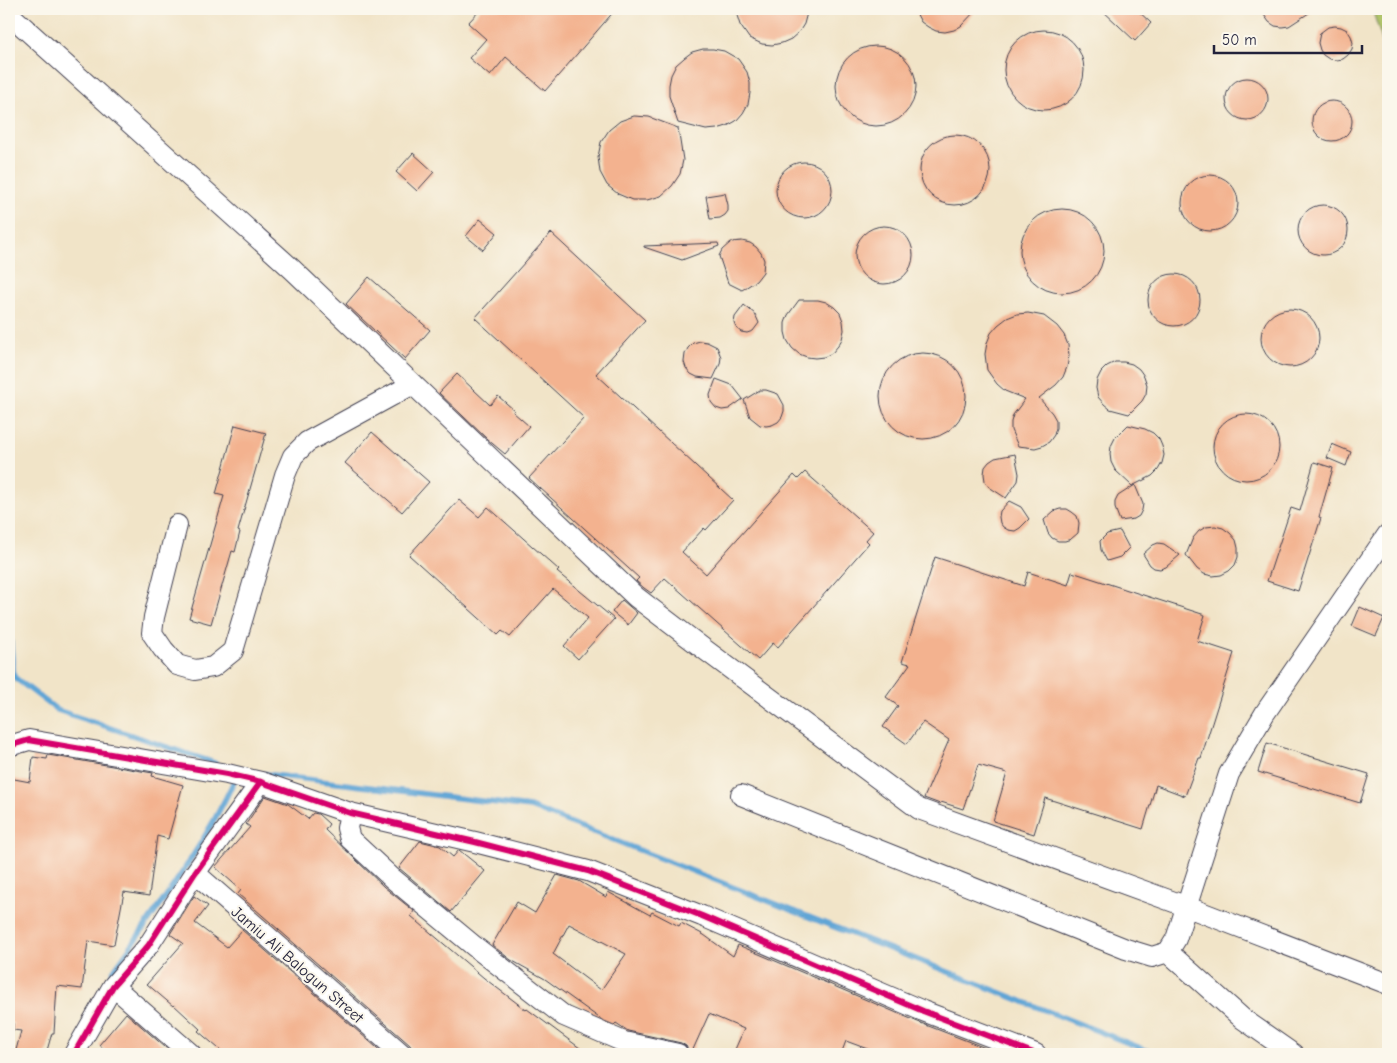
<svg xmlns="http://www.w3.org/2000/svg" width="1397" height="1063" viewBox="0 0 1397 1063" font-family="'Comic Neue',sans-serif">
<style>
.green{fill:#aec367;stroke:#687251}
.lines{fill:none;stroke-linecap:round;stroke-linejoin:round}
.stream{stroke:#60a5d5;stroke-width:5.5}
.building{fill:#f3b28f;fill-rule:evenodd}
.minor-casing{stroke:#413f50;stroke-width:22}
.minor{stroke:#fff;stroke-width:20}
.cycleway-casing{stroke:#fbf7ec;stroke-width:9}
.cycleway{stroke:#d6006c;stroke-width:6}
.labels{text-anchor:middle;stroke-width:4;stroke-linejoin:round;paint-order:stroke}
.street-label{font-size:16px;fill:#22223b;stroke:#fbf7ec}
</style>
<rect width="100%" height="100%" fill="#fbf7ec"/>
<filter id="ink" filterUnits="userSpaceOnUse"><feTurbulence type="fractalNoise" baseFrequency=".02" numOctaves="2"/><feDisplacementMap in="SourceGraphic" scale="10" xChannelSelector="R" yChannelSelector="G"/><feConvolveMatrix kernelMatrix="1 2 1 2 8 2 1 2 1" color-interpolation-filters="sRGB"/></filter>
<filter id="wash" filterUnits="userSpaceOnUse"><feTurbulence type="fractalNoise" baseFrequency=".0096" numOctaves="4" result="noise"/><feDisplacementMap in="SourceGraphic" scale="20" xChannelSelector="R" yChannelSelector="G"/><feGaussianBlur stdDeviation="1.12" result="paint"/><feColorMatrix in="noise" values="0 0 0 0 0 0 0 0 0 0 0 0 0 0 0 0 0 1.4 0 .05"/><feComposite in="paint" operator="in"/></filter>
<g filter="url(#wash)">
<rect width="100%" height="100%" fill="#f1e4c8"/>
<path class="green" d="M 1372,9 L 1388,9 L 1388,59 Z"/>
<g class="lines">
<path class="stream" d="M 9,625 L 14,677 L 57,710 L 215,763
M 265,774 L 530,807 L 1156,1054
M 112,973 C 156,910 203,849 235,779"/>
</g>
<g id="blocks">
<path class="building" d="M 481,9 L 616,9 L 545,91 L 506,57 L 490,76 L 469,58 L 486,39 L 468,23 Z
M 735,9 L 808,9 L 804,24 L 799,32 L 791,39 L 782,43 L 772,45 L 762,44 L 749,38 L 740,25 Z
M 914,9 L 977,9 L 961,26 L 954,30 L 945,32 L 936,31 L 928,27 L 921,22 Z
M 1101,9 L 1136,9 L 1151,23 L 1135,41 Z
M 1260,9 L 1315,9 L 1289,26 L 1282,27 L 1275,26 L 1269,22 Z
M 1335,26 L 1341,27 L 1347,30 L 1351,36 L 1353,43 L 1352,49 L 1348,55 L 1343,59 L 1336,60 L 1329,59 L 1323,55 L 1320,50 L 1318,43 L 1320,33 L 1328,27 Z
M1004 70a40 40 0 1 1 80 0a40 40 0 1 1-80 0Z
M836 86a40 40 0 1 1 80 0a40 40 0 1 1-80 0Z
M 703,49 L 713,49 L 724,51 L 738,59 L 747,72 L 750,83 L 750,93 L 748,104 L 743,113 L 736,121 L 727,126 L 717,129 L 706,130 L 678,123 L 669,96 L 669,85 L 671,75 L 676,65 L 684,58 L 692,52 Z
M1226 99a21 21 0 1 1 42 0a21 21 0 1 1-42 0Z
M1312 121a20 20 0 1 1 40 0a20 20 0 1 1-40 0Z
M 634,116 L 649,117 L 678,128 L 683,160 L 680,174 L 672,186 L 661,196 L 647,200 L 632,200 L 618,194 L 607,185 L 600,172 L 598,157 L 601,142 L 609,130 L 620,121 Z
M920 170a35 35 0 1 1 70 0a35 35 0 1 1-70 0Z
M 413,153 L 434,172 L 417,191 L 396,172 Z
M776 190a28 28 0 1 1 56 0a28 28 0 1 1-56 0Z
M1182 203a28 28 0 1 1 56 0a28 28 0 1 1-56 0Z
M 725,193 L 728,205 L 728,211 L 725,215 L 720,218 L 710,219 L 706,196 Z
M1298 230a25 25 0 1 1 50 0a25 25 0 1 1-50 0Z
M1020 251a42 42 0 1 1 84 0a42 42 0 1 1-84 0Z
M 480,219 L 497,233 L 483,250 L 466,236 Z
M855 255a29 29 0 1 1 58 0a29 29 0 1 1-58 0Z
M 551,233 L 645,320 L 596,374 L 733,500 L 706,530 L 704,528 L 682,552 L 706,574 L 794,475 L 798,479 L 805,472 L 873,532 L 866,540 L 869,543 L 778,647 L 773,643 L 758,660 L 665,578 L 651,593 L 644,588 L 636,581 L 639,578 L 529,478 L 584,418 L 475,318 Z
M 742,241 L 750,243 L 756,247 L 761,253 L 764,260 L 763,272 L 756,281 L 742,290 L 728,283 L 719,256 L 722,250 L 731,242 Z
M 718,243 L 719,246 L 682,260 L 644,247 L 644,246 Z
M1148 300a26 26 0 1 1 52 0a26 26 0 1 1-52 0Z
M 369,277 L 430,330 L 405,359 L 346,304 Z
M 799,300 L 818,300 L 826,302 L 834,307 L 840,313 L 843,321 L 844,330 L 842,339 L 838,346 L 832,353 L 824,357 L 815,358 L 807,357 L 799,354 L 792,348 L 787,340 L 785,332 L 785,323 L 788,315 Z
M 744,305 L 755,314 L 759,323 L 753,331 L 747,333 L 741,332 L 736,328 L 734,323 L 735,317 Z
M1261 338a29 29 0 1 1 58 0a29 29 0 1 1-58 0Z
M 1028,313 L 1044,316 L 1057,326 L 1064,335 L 1068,345 L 1069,356 L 1067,367 L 1063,377 L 1056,385 L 1039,398 L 1052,413 L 1056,420 L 1056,428 L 1054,435 L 1049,442 L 1042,446 L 1035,448 L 1018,446 L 1011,430 L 1011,422 L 1013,415 L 1025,399 L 1005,391 L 997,384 L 987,370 L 985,354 L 987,343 L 991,333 L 998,325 L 1007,318 L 1017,314 Z
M 700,341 L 707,342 L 717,347 L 721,357 L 720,364 L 713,379 L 697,377 L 691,374 L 686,368 L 684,362 L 685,354 L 688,348 L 693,343 Z
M880 396a43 43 0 1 1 86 0a43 43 0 1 1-86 0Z
M 1115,362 L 1124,362 L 1132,364 L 1139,369 L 1144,376 L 1147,385 L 1146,394 L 1142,401 L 1129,414 L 1110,409 L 1104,404 L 1098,397 L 1096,388 L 1097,380 L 1101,372 L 1107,366 Z
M 457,374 L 490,405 L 498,396 L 514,410 L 513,412 L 529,426 L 505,454 L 487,439 L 439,393 Z
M 716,379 L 732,385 L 743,399 L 729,409 L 722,410 L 716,408 L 711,402 L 710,395 Z
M 760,390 L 766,390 L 778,394 L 784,405 L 784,411 L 782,417 L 778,422 L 772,425 L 766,426 L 760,425 L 750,417 L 744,400 Z
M1213 447a33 33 0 1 1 66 0a33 33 0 1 1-66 0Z
M 235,425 L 266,433 L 238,531 L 240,532 L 235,552 L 232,551 L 211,624 L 189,618 L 224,496 L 216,494 Z
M 1128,425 L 1145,429 L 1153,433 L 1159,439 L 1162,446 L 1164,455 L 1162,463 L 1158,470 L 1152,476 L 1132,486 L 1115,470 L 1111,462 L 1110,454 L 1111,446 L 1115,438 Z
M 372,432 L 429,482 L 402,512 L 345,463 Z
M 1332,444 L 1351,452 L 1346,466 L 1327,458 Z
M 1015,454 L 1019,474 L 1018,481 L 1006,498 L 989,487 L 985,481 L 984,474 L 985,467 L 989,462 L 995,458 Z
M 1314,462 L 1333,468 L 1319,517 L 1321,518 L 1298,591 L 1267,581 L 1291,508 L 1300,511 Z
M 1135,485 L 1143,504 L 1142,510 L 1139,516 L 1134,519 L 1120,521 L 1115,508 L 1115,502 L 1118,496 Z
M 459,500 L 479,517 L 488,507 L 559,570 L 557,572 L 614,619 L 578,659 L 564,646 L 588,618 L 553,589 L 510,637 L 502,631 L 498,635 L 409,555 Z
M 1009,501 L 1021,507 L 1029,519 L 1020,528 L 1015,531 L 1008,530 L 1003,527 L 1000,523 L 999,517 L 1000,511 Z
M 1060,509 L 1067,509 L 1072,512 L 1077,516 L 1079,523 L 1078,533 L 1071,539 L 1065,541 L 1058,541 L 1052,538 L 1048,533 L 1044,520 L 1054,511 Z
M 1215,526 L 1223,528 L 1230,533 L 1236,540 L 1238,548 L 1238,557 L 1235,565 L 1229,571 L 1221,575 L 1213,576 L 1204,574 L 1197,569 L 1186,555 L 1193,538 L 1199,531 L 1206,527 Z
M 1120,531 L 1129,548 L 1120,557 L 1107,561 L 1101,550 L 1100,541 L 1107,534 Z
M 1158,543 L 1164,544 L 1180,555 L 1166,567 L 1160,569 L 1154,568 L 1150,565 L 1143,554 L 1153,545 Z
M 935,557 L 1024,586 L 1028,572 L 1068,585 L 1072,572 L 1205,615 L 1197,641 L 1234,653 L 1201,758 L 1199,758 L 1185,796 L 1156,785 L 1143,829 L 1045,798 L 1034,834 L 993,821 L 1007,773 L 978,765 L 963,809 L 941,802 L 940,804 L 924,798 L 949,740 L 923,722 L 907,744 L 883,727 L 898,706 L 886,697 L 910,664 L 902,662 Z
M 622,600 L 637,613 L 628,625 L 612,612 Z
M 1360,607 L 1384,618 L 1376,636 L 1352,626 Z
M 1267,743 L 1369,774 L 1360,803 L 1258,772 Z
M 48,755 L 153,773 L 152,776 L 183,785 L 168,839 L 157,836 L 149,896 L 124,892 L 114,945 L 88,941 L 82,989 L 57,986 L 54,1033 L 52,1033 L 46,1054 L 15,1054 L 21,1031 L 13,1030 L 13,1023 L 9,1023 L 9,778 L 30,782 L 33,757 L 47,759 Z
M 265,796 L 288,804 L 308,819 L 313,813 L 318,814 L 329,824 L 325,830 L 384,887 L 414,911 L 411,916 L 484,978 L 526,1010 L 527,1009 L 588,1054 L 414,1054 L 413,1050 L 410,1045 L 238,894 L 241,890 L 215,867 L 250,827 L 246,824 Z
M 420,841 L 440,846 L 453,857 L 459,850 L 485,871 L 451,912 L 399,868 Z
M 557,875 L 579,881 L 606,897 L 608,892 L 650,915 L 652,912 L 679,926 L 681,923 L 704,935 L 733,956 L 738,945 L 918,1022 L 1001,1054 L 881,1054 L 846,1041 L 841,1054 L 733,1054 L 744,1029 L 709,1014 L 691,1054 L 690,1053 L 686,1046 L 681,1043 L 628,1031 L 616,1023 L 614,1025 L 602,1020 L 545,979 L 511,960 L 492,945 L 517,902 L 535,913 ZM 569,924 L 626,954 L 601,990 L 553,954 Z
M 194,896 L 208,906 L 195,923 L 227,947 L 242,930 L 384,1054 L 225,1054 L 198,1031 L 200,1029 L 174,1005 L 173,1006 L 147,984 L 183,943 L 170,934 Z
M 126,1013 L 173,1054 L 110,1054 L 99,1045 Z"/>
</g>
</g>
<g filter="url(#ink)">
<use href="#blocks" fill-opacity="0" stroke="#413f50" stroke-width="1"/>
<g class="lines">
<g class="minor-casing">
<path id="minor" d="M 9,14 L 292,269 L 636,597 L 704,649 L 919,809 L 1185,906 L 1388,984
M 177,525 L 154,617 L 152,633 L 163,649 L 177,665 L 195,670 L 213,667 L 233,651 L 285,475 L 293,456 L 307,442 L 413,384
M 9,746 L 29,740 L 227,774 L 261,782 L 350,813 L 475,842 L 588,871 L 702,916 L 923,1011 L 1036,1054
M 741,795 L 1126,949 L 1152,957 L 1168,952 L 1176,939 L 1229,774 L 1265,713 L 1388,534
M 350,813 L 347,828 L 350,839 L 392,878 L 474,946 L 564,1016 L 624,1042 L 678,1054
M 195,873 L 402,1054
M 1168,952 L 1243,1019 L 1293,1054
M 113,986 L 191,1054
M 74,1054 L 113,986 L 148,946 L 195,873 L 261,782"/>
</g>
<use href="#minor" class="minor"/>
<g class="cycleway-casing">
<path id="cycleway" d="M 9,746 L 29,740 L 227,774 L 261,782 L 350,813 L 475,842 L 588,871 L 702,916 L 923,1011 L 1036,1054
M 74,1054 L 113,986 L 148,946 L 195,873 L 261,782"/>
</g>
<use href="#cycleway" class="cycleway"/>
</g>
</g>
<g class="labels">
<g class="street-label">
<text transform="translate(298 964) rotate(41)" y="6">Jamiu Ali Balogun Street</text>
</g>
</g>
<rect width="1397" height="1063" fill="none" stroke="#fbf7ec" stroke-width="30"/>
<path d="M1214 45v8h148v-8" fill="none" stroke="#22223b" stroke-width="2.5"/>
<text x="1222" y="45" font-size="15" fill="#22223b" stroke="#fbf7ec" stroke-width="4" paint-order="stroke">50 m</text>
</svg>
